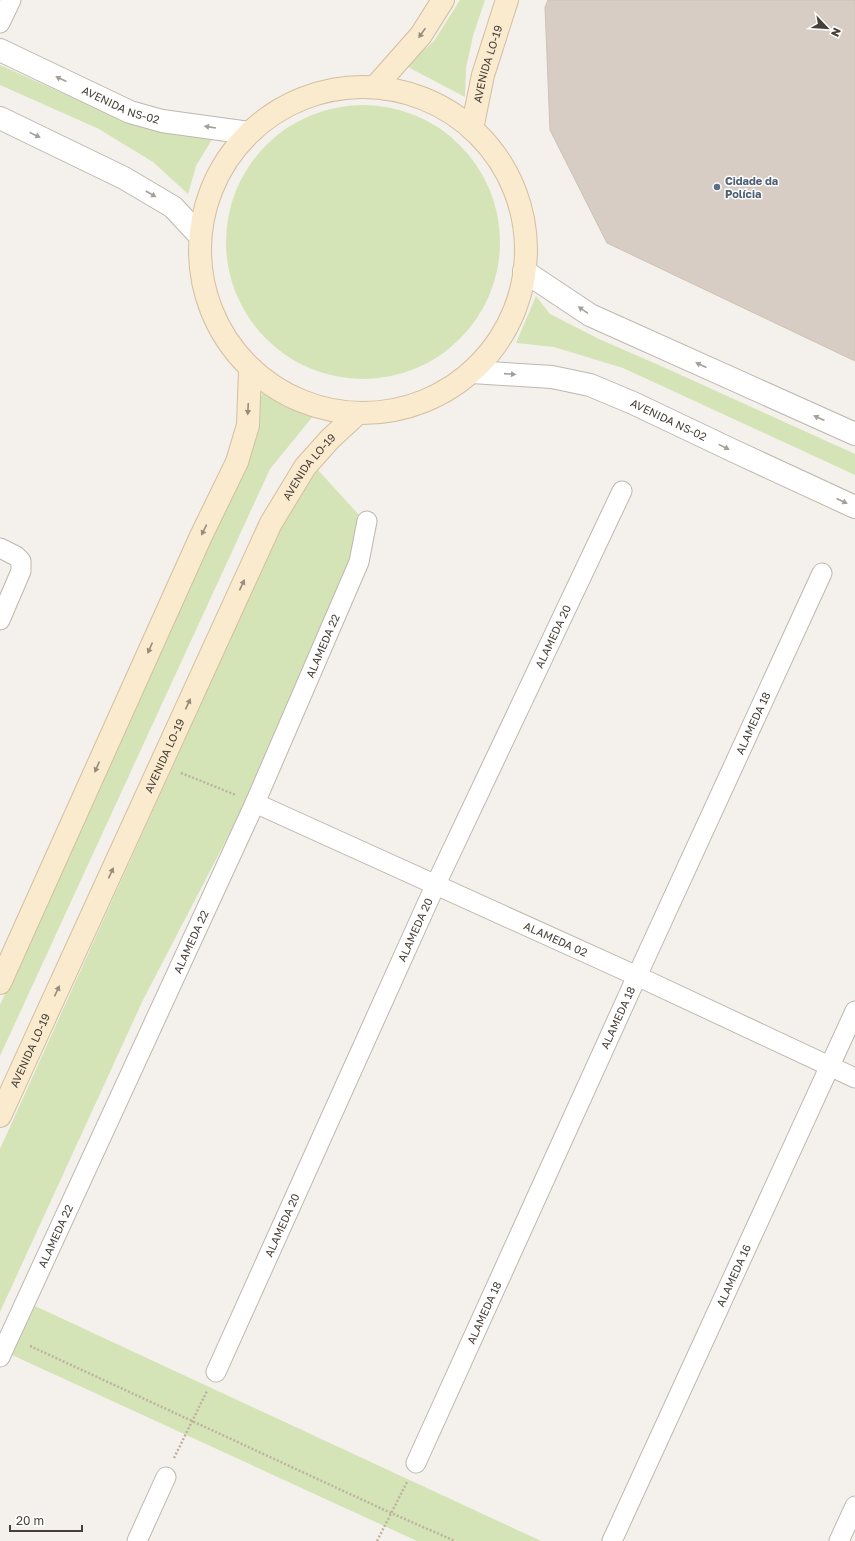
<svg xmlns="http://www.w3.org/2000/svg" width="855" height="1541" viewBox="0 0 855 1541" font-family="'Golos Text',sans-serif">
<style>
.green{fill:#d5e4b7}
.building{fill:#d7cdc4;stroke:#cfc2b5}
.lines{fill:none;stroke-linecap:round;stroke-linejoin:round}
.minor-casing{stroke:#bfb7ae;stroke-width:21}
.tertiary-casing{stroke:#bfb7ae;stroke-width:24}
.secondary-casing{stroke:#d2bfa0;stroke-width:24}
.path{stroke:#bfb1a0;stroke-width:2.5;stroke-dasharray:2 2;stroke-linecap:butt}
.minor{stroke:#fff;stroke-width:19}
.tertiary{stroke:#fff;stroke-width:22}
.secondary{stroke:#faeace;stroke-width:22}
.oneway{fill:#988c7c}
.oneway2{fill:#a3a09c}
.service-dot{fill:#5c6f8a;stroke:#fff;stroke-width:1.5}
.labels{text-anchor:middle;stroke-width:3;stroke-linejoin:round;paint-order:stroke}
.street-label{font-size:11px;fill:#474039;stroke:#fff}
.service-label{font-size:11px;font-weight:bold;fill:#4e5e75;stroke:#fff;text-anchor:start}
</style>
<rect width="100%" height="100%" fill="#f4f0eb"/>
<path class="green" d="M 460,0 L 485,0 L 473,36 L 466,68 L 465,97 L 406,66 L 434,41 Z
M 0,65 L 129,123 L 214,136 L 196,166 L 188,194 L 153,162 L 99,129 L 0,85 Z
M226 242a137 137 0 1 1 274 0a137 137 0 1 1-274 0Z
M 536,296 L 550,314 L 599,339 L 661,366 L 855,454 L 855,475 L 623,368 L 554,347 L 516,343 Z
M 262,393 L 314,415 L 270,469 L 0,1056 L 0,1005 L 244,469 Z
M 317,469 L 360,516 L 352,562 L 249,796 L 143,1000 L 0,1312 L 0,1149 L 246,604 L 293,504 Z
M 35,1306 L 541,1541 L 417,1541 L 12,1355 Z"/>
<path class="building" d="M 548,0 L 855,0 L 855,361 L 607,243 L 550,130 L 545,7 Z"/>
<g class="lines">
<g class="minor-casing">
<g id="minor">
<path d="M 0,23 L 11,0"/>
<path d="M 0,548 L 16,556 L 21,561 L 21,571 L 0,620"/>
<path id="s1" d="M 255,803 L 637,976 L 855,1078"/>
<path id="s2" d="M 0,1357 L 255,803 L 359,562 L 367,521"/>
<path id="s3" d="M 216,1372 L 435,886 L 622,491"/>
<path id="s4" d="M 416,1463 L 637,976 L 822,573"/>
<path d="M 137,1541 L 166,1477"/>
<path id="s5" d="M 612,1541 L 855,1011"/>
<path d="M 839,1541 L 855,1506"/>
</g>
</g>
<g class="tertiary-casing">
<g id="tertiary">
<path id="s6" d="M 0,50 L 130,112 L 162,121 L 249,133"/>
<path d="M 0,118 L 124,178 L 173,207 L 200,236"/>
<path d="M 524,271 L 590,315 L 855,434"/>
<path id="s7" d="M 472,372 L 552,377 L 590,385 L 633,403 L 736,452 L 855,507"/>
</g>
</g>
<g class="secondary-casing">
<g id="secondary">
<path d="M 375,87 L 421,35 L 443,0"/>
<circle cx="363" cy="250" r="163"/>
<path id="s8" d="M 472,129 L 483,75 L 507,0"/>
<path d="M 0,983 L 201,536 L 237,462 L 248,425 L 250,370"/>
<path id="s9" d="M 0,1116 L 271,523 L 305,467 L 330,439 L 357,414"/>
</g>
</g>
<path class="path" d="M 181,773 L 236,795
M 30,1346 L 391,1513 L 455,1541
M 174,1458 L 207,1391
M 377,1541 L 407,1482"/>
<use href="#minor" class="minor"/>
<use href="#tertiary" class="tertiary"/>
<use href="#secondary" class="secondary"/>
</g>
<defs><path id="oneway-solid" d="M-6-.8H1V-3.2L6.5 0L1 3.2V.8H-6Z"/></defs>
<g class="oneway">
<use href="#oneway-solid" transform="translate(422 33) rotate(125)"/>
<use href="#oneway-solid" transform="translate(248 409) rotate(93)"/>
<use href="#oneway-solid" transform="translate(204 530) rotate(116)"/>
<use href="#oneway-solid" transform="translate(242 585) rotate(-65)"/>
<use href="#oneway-solid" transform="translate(150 648) rotate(114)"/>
<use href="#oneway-solid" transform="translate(188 704) rotate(-65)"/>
<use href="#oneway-solid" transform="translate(97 767) rotate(114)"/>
<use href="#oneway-solid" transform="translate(111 873) rotate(-65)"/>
<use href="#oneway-solid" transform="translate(57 991) rotate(-65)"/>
</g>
<g class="oneway2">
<use href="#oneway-solid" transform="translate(61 79) rotate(-155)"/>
<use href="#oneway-solid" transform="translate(210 127) rotate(-171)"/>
<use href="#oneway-solid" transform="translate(35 135) rotate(26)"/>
<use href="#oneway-solid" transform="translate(151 194) rotate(30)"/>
<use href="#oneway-solid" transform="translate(583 310) rotate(-146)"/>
<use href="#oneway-solid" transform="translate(701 365) rotate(-156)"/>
<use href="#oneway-solid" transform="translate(510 374) rotate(4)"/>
<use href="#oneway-solid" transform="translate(819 418) rotate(-156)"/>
<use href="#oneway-solid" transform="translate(724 447) rotate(26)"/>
<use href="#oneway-solid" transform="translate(842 501) rotate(25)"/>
</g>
<circle class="service-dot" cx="717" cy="187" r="4"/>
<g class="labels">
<g class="street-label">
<text dy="4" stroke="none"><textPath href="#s8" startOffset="67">AVENIDA LO-19</textPath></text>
<text dy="4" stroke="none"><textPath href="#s6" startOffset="133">AVENIDA NS-02</textPath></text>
<text dy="4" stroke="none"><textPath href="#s7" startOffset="205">AVENIDA NS-02</textPath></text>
<text dy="4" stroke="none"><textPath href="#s9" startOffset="720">AVENIDA LO-19</textPath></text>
<text dy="4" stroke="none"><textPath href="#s3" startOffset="809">ALAMEDA 20</textPath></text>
<text dy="4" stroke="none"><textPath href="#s2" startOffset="781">ALAMEDA 22</textPath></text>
<text dy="4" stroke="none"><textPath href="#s4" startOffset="813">ALAMEDA 18</textPath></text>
<text dy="4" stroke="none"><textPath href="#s9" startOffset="396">AVENIDA LO-19</textPath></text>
<text dy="4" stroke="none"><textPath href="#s3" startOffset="485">ALAMEDA 20</textPath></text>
<text dy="4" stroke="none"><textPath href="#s1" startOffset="330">ALAMEDA 02</textPath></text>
<text dy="4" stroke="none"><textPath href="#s2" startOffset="457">ALAMEDA 22</textPath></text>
<text dy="4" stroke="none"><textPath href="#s4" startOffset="489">ALAMEDA 18</textPath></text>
<text dy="4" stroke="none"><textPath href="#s9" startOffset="72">AVENIDA LO-19</textPath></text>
<text dy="4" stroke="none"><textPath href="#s3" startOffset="161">ALAMEDA 20</textPath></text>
<text dy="4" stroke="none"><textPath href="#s2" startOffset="133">ALAMEDA 22</textPath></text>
<text dy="4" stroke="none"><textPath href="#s5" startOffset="292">ALAMEDA 16</textPath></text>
<text dy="4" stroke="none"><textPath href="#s4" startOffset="165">ALAMEDA 18</textPath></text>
</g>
<g class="service-label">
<text x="725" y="185">Cidade da<tspan x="725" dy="13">Polícia</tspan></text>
</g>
</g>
<g transform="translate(827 28) rotate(115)" stroke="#ffffff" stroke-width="3" paint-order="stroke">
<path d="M0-3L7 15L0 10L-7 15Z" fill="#474039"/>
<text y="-6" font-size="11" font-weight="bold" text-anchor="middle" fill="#474039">N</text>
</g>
<path d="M10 1525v6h72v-6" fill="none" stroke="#474039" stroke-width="2"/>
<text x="16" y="1525" font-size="12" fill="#474039" stroke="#ffffff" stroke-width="3" paint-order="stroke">20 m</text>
</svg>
